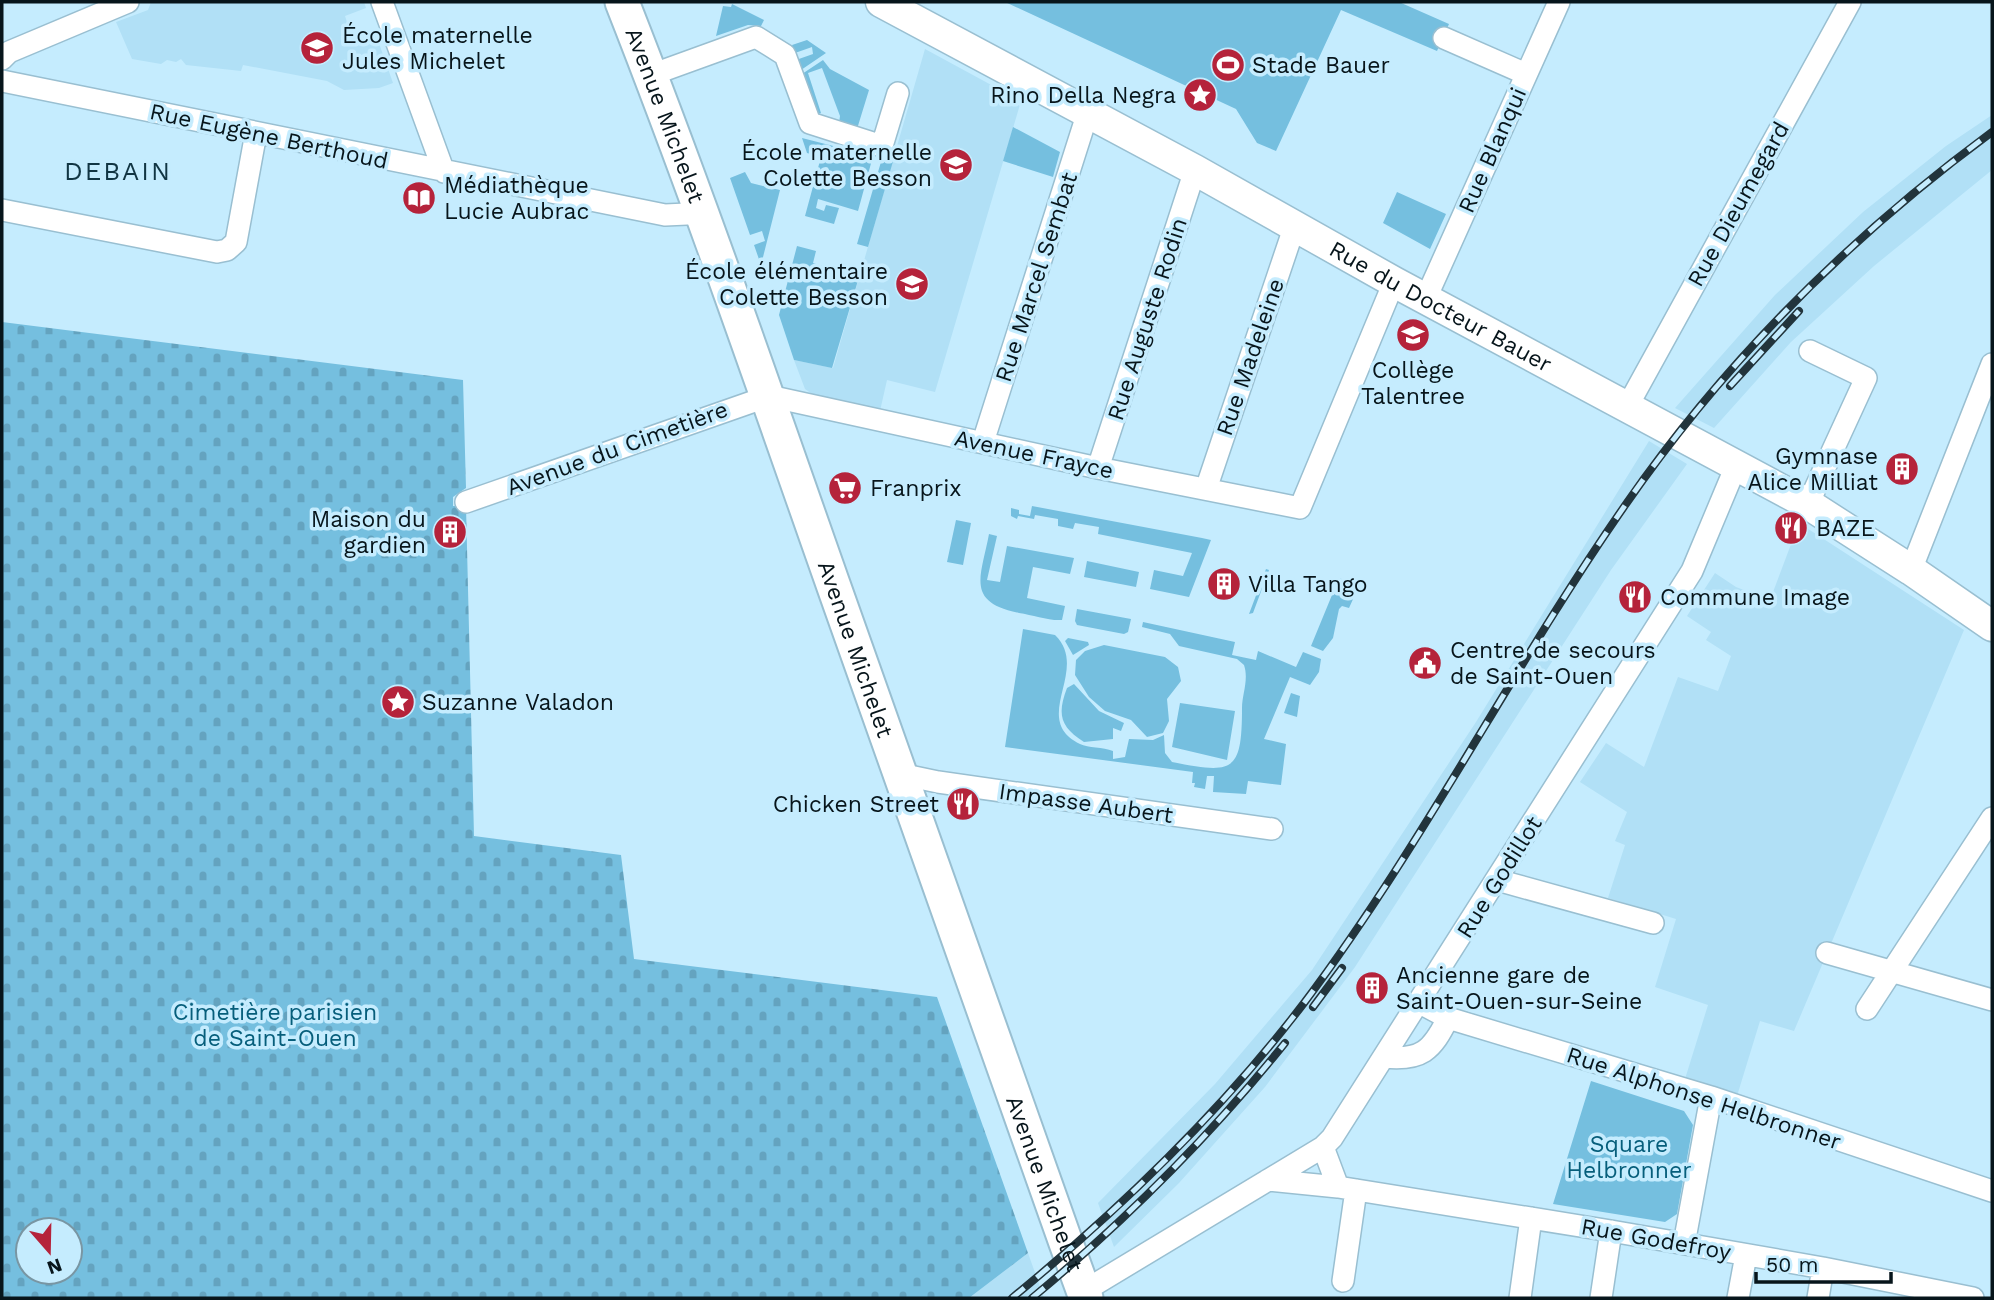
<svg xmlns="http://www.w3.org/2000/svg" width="1994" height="1300" viewBox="0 0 1994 1300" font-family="'Work Sans',sans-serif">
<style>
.built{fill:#b1e0f6}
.green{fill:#75bfdf}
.cemetery{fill:url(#cemetery-stones);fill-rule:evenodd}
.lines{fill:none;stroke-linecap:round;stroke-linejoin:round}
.minor-casing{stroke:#99bfd1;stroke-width:24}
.secondary-casing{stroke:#99bfd1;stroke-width:33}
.primary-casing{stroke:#99bfd1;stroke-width:37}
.minor{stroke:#fff;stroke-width:21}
.secondary{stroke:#fff;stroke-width:30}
.primary{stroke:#fff;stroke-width:33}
.rail-casing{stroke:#22343c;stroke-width:8}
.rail{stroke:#c5ecfe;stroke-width:5;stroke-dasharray:16;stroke-linecap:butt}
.labels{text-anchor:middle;stroke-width:7;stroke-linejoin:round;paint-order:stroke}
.poi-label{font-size:23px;fill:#07151b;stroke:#c5ecfe;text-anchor:start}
.street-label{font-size:23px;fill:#07151b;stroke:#c5ecfe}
.park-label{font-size:23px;fill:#065e7b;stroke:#c5ecfe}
.quarter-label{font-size:26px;letter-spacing:2px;fill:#113543;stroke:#c5ecfe}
</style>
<defs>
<pattern id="cemetery-stones" width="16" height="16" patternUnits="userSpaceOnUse" patternTransform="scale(1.75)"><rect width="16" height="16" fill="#75bfdf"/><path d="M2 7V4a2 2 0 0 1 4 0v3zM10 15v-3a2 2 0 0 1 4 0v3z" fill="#64a3bf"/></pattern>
</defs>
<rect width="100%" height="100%" fill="#c5ecfe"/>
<path class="built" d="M 151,2 L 364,2 L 366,8 L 345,16 L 350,31 L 352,36 L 374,29 L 393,83 L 379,88 L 344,90 L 327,81 L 243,65 L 241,71 L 186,65 L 181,59 L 176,62 L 167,60 L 161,64 L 132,59 L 116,22 L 148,10 Z
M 925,49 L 1021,101 L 935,392 L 887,380 L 880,411 L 815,396 L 805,389 L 794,360 L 833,368 Z
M 1992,115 L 1992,170 L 1874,266 L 1791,342 L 1714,428 L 1675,408 L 1775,295 L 1863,212 L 1946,146 Z
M 1649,441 L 1687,464 L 1611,570 L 1355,967 L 1265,1087 L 1179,1183 L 1114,1247 L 1098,1203 L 1215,1084 L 1312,970 L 1476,722 Z
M 1799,523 L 1964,630 L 1794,1031 L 1760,1021 L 1737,1096 L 1685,1079 L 1708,1005 L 1655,987 L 1676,919 L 1608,898 L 1625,845 L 1615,841 L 1627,812 L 1580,782 L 1606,743 L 1644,767 L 1678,677 L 1718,691 L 1731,656 L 1706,640 L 1711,632 L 1687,616 L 1715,573 L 1736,587 L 1770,600 Z
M 1028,1253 L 1044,1298 L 969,1298 Z"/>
<path class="green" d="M 1005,2 L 1399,2 L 1449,24 L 1437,51 L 1341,10 L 1276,151 L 1257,143 L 1236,109 Z
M 732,4 L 764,20 L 761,26 L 748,25 L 716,36 L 723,6 L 731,7 Z
M 807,40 L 826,53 L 801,70 L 796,60 L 813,54 L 812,47 L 795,53 L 792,45 Z
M 823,60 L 830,69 L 869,90 L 857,129 L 839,123 L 840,116 L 822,68 L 808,73 L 821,113 L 816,115 L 802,74 Z
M 1013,127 L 1060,152 L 1053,177 L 1003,161 Z
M 802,138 L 841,148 L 839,154 L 852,156 L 854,152 L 873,156 L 858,211 L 818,199 L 816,208 L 824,211 L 826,205 L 839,208 L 834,224 L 805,216 L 821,157 L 807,153 Z
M 883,155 L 894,158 L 868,247 L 857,244 Z
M 745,172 L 751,183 L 780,190 L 761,265 L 754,245 L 765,241 L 762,231 L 750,235 L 730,178 Z
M 1397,192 L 1446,214 L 1430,249 L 1383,223 Z
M 797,246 L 816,251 L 813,263 L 859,277 L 832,368 L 794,360 L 779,315 Z
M 1032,506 L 1202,538 L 1211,540 L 1189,597 L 1150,589 L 1154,570 L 1183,576 L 1192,553 L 1098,534 L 1099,527 L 1075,523 L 1073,529 L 1058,526 L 1058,519 L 1035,515 L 1034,519 L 1018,516 L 1017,519 L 1011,516 L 1011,508 L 1019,510 L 1019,514 L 1030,516 Z
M 956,520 L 971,523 L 963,565 L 947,562 Z
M 989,534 L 997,536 L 987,580 L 1000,582 L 1007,546 L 1074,558 L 1070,574 L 1033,567 L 1027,598 L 1065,606 L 1062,620 C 1049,621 1033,615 1019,613 C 965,602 981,577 989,534 Z
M 1087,561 L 1139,572 L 1136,587 L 1084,577 Z
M 1266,569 L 1269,570 L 1253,613 L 1249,614 Z
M 1339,578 L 1359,586 L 1349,608 L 1342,606 L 1339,609 L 1333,638 L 1323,651 L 1311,646 Z
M 1077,609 L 1131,619 L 1128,632 L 1124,634 L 1077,625 L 1075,621 Z
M 1143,622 L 1235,642 L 1232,655 L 1256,660 L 1258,651 L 1296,667 L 1303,652 L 1321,659 L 1319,672 L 1310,685 L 1290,677 L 1264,739 L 1286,744 L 1281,785 L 1248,781 L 1246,794 L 1213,792 L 1214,776 L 1207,776 L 1205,789 L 1194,787 L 1195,783 L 1192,783 L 1193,772 L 1005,747 L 1023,629 L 1055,635 C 1091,670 1029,719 1080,744 C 1088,748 1103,747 1113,751 L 1113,759 L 1125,757 L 1129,739 L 1153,740 L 1164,735 L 1165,753 L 1172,762 C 1233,774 1242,773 1242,708 C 1242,694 1249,680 1244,665 L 1237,659 L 1179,646 L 1170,634 L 1142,627 Z
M 1068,638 L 1088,642 L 1089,645 L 1073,655 L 1065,641 Z
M 1104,645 L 1165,657 L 1178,667 L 1181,681 L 1167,699 L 1169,721 L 1163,733 L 1147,737 L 1131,720 L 1105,711 L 1089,697 L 1075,675 L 1076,660 L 1085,651 Z
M 1074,684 L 1099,711 L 1124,723 L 1121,731 L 1113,728 L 1113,739 L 1084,742 C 1060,727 1057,714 1067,688 Z
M 1291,693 L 1300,696 L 1297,717 L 1284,713 Z
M 1180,703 L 1235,711 L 1227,760 L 1172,747 Z
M 1591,1081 L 1684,1111 L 1693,1125 L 1677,1214 L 1665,1222 L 1553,1204 Z"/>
<path class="cemetery" d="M 2,322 L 463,380 L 466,488 L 453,497 L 453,506 L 466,506 L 474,836 L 621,855 L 634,959 L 937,997 L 1028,1253 L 969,1298 L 2,1298 ZM 28,1230 L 70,1230 L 70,1272 L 28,1272 Z"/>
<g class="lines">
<g class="minor-casing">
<path id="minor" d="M 382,2 L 444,172
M 1444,38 L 1526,74
M 2,59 L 9,52 L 128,2
M 651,75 L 756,37 L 785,55 L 810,123 L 882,146 L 898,93
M 2,81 L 665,215 L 687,214 L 701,209
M 2,210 L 217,252 L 227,250 L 236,242 L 256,133
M 1426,298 L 1559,2
M 1627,407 L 1850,2
M 983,442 L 1088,112
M 1098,468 L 1195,170
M 1206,489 L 1295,225
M 466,502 L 769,396 L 1098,468 L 1300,508 L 1394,282
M 1808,504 L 1866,378 L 1810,351
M 1911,570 L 1992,364
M 900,774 L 938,782 L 1272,829
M 1497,880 L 1653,923
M 1827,953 L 1992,1000
M 1418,1002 L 1448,1018 L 1711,1097 L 1992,1191
M 1867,1009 L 1992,818
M 1384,1057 C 1421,1061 1432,1051 1448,1018
M 1323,1147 L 1338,1187
M 1268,1180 L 1338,1187 L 1611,1231 L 1823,1268 L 1973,1298
M 1684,1244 L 1711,1097
M 1343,1281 L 1356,1190
M 1084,1291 L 1323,1147 L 1332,1138 L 1692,571 L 1736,466
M 1520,1298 L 1531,1218
M 1601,1298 L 1611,1231
M 1738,1298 L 1746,1255
M 1818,1298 L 1823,1268"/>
</g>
<g class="secondary-casing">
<g id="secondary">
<path id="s1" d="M 881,2 L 1195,170 L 1394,282 L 1808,504 L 1911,570 L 1992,626"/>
</g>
</g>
<g class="primary-casing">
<g id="primary">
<path id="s2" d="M 622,2 C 698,195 765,391 834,587 C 917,825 1000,1062 1086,1298"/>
</g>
</g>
<use href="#minor" class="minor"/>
<use href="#secondary" class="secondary"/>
<use href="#primary" class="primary"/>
<g class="rail-casing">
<path id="rail" d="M 1730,386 L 1799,311
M 1313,1007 L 1342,968
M 1012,1298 C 1118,1211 1220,1113 1304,1003 C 1423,845 1513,666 1626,504 C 1726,360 1851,236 1992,132
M 1032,1298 C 1124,1222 1210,1136 1285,1043"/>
</g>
<use href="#rail" class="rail"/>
</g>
<defs>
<g id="school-disc" transform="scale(1.75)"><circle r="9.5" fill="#b5233b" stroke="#c5ecfe"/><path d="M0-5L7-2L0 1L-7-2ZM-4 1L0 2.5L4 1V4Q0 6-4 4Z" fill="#fff"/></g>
<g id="stadium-disc" transform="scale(1.75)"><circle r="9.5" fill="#b5233b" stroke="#c5ecfe"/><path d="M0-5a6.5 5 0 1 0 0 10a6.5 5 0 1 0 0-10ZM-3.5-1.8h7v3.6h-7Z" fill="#fff"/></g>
<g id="sight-disc" transform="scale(1.75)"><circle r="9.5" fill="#b5233b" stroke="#c5ecfe"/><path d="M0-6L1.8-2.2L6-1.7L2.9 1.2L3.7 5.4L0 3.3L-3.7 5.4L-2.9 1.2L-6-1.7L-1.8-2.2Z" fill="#fff"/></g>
<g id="library-disc" transform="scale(1.75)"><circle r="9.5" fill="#b5233b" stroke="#c5ecfe"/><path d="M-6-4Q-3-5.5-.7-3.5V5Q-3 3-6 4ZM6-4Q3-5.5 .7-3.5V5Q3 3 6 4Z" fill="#fff"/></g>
<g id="building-disc" transform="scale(1.75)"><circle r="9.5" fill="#b5233b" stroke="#c5ecfe"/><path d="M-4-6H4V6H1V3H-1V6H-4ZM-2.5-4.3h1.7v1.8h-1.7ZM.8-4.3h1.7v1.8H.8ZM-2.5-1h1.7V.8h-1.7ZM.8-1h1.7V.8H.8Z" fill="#fff"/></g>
<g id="supermarket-disc" transform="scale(1.75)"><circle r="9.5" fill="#b5233b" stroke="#c5ecfe"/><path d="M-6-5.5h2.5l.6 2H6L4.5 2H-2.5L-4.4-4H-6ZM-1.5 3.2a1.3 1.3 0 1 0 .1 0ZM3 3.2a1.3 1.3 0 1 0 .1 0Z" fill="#fff"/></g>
<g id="restaurant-disc" transform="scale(1.75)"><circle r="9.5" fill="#b5233b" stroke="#c5ecfe"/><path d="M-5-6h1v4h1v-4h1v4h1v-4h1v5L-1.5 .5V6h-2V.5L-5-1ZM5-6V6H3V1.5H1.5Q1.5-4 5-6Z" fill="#fff"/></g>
<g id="civic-disc" transform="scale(1.75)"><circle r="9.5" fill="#b5233b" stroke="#c5ecfe"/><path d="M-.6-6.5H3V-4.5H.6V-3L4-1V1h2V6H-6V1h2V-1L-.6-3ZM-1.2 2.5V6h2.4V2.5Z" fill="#fff"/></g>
</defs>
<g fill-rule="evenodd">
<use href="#school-disc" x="317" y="48"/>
<use href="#stadium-disc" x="1228" y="65"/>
<use href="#sight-disc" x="1200" y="95"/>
<use href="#school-disc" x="956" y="165"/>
<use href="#library-disc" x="419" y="198"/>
<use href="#school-disc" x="912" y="284"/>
<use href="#school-disc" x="1413" y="335"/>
<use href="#building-disc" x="1902" y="469"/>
<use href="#supermarket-disc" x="845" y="488"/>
<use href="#restaurant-disc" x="1791" y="528"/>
<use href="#building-disc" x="450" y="532"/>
<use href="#building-disc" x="1224" y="584"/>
<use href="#restaurant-disc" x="1635" y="597"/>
<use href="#civic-disc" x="1425" y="663"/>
<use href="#sight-disc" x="398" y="702"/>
<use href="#restaurant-disc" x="963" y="804"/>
<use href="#building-disc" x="1372" y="988"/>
</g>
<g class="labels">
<g class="poi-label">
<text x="342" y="43">École maternelle<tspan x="342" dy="26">Jules Michelet</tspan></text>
<text x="1252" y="73">Stade Bauer</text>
<text x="1176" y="103" text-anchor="end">Rino Della Negra</text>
<text x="932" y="160" text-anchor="end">École maternelle<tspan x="932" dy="26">Colette Besson</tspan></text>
<text x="444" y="193">Médiathèque<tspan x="444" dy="26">Lucie Aubrac</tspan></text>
<text x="888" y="279" text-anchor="end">École élémentaire<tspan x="888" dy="26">Colette Besson</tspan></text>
<text x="1413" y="378" text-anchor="middle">Collège<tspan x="1413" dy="26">Talentree</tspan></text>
<text x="1878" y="464" text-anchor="end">Gymnase<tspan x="1878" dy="26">Alice Milliat</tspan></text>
<text x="870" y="496">Franprix</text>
<text x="426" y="527" text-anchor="end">Maison du<tspan x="426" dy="26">gardien</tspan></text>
<text x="1816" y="536">BAZE</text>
<text x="1248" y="592">Villa Tango</text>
<text x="1660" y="605">Commune Image</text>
<text x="1450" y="658">Centre de secours<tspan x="1450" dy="26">de Saint-Ouen</tspan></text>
<text x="422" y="710">Suzanne Valadon</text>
<text x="939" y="812" text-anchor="end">Chicken Street</text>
<text x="1396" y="983">Ancienne gare de<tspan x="1396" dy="26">Saint-Ouen-sur-Seine</tspan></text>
</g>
<g class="street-label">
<text dy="8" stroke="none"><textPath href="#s2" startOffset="121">Avenue Michelet</textPath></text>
<text transform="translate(269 136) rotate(12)" y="8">Rue Eugène Berthoud</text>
<text transform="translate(1492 150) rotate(-66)" y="8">Rue Blanqui</text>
<text transform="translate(1738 204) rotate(-61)" y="8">Rue Dieumegard</text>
<text transform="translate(1036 277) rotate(-72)" y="8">Rue Marcel Sembat</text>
<text dy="8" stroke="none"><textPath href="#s1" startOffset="637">Rue du Docteur Bauer</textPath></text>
<text transform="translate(1147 319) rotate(-72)" y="8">Rue Auguste Rodin</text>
<text transform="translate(1250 357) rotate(-71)" y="8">Rue Madeleine</text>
<text transform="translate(617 448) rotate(-20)" y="8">Avenue du Cimetière</text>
<text transform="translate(1034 454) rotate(12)" y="8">Avenue Frayce</text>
<text dy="8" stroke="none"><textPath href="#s2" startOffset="688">Avenue Michelet</textPath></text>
<text transform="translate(1086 803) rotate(8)" y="8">Impasse Aubert</text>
<text transform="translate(1499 877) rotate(-58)" y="8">Rue Godillot</text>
<text transform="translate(1704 1098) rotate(18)" y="8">Rue Alphonse Helbronner</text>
<text dy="8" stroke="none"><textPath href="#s2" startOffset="1255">Avenue Michelet</textPath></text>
<text transform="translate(1656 1239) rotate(10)" y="8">Rue Godefroy</text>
</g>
<g class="park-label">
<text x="275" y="1020">Cimetière parisien<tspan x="275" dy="26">de Saint-Ouen</tspan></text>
<text x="1629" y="1152">Square<tspan x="1629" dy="26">Helbronner</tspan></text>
</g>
<g class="quarter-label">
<text x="118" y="180">DEBAIN</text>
</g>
</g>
<rect width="1994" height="1300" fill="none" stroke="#07151b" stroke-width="7"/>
<g transform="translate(49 1251) rotate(160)"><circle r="33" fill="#c5ecfe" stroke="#7996a3" stroke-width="2"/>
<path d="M0-5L12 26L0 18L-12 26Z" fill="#b5233b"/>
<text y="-10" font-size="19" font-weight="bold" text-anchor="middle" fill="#07151b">N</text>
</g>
<path d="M1756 1272v10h135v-10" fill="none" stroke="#07151b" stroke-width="3.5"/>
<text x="1766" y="1272" font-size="21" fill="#07151b" stroke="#c5ecfe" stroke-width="5" paint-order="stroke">50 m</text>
</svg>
